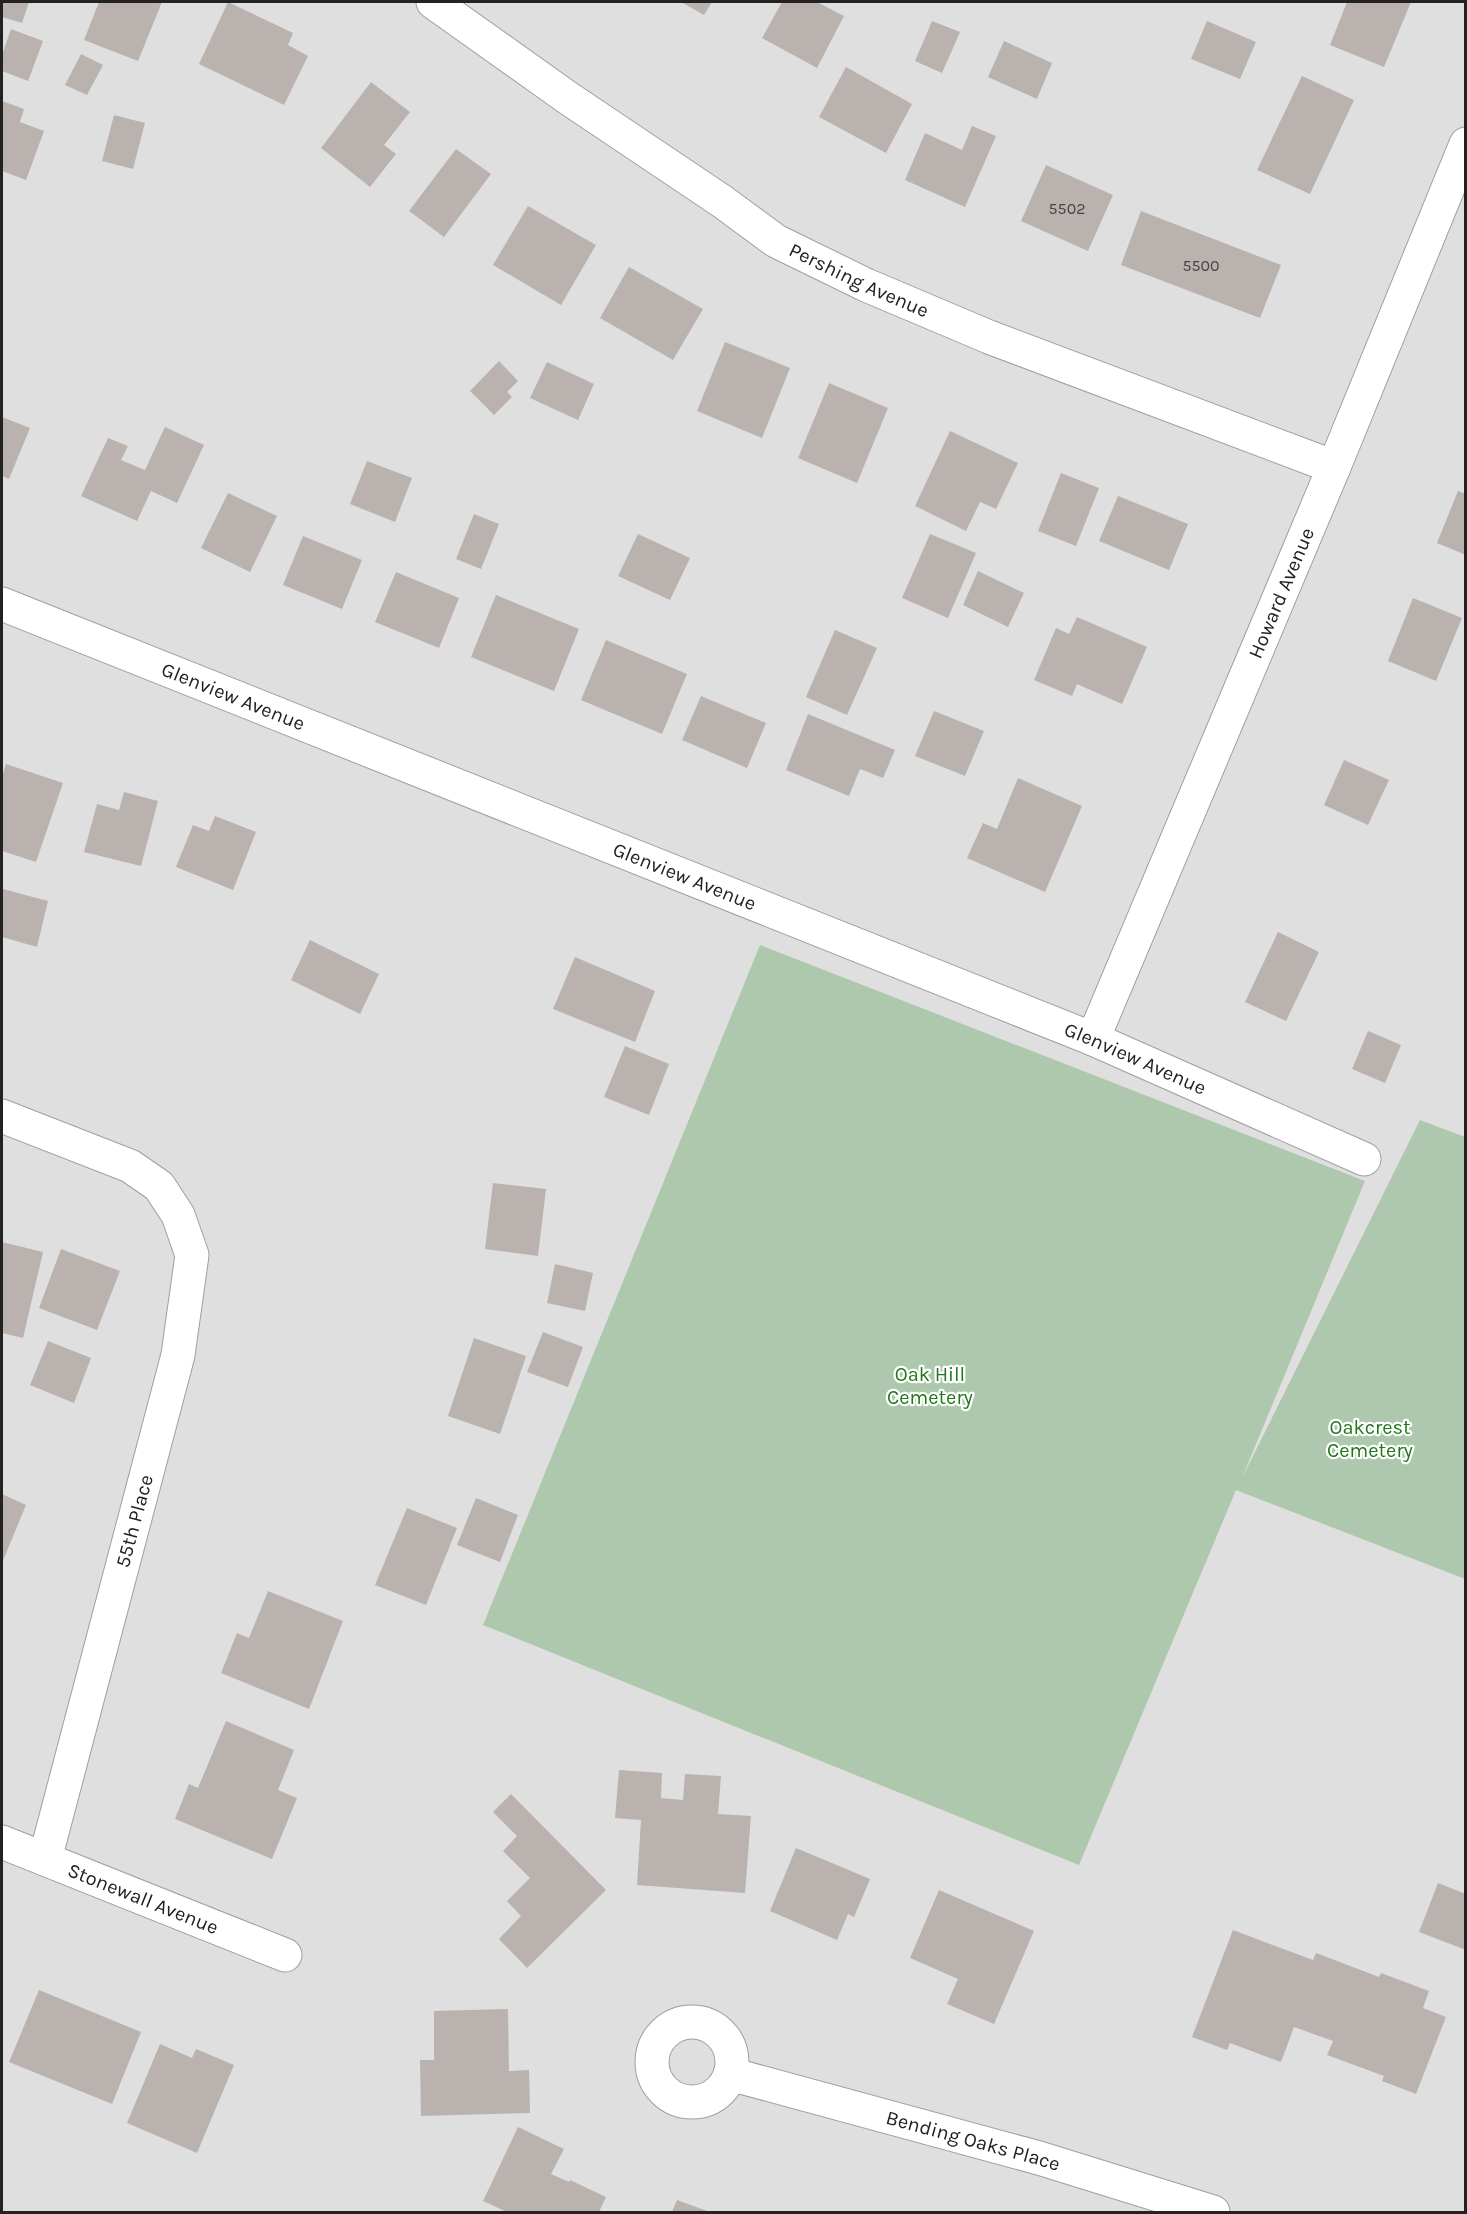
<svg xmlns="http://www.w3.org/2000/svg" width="1467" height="2214" viewBox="0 0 1467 2214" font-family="Karla,sans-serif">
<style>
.residential{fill:#e0dfdf}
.cemetery{fill:#aec8ad}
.building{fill:#bab2af}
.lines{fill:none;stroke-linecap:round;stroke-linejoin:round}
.minor-casing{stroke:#9f9f9f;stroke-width:35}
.minor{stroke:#fff;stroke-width:33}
.labels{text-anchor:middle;stroke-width:4.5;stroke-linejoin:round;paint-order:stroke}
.number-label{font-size:16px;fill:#484645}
.street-label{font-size:20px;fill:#222;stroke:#fff}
.park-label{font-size:20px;fill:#217718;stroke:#fff}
</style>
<rect width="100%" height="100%" fill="#f1edea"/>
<path class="residential" d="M 2,2 L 1465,2 L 1465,2212 L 2,2212 Z"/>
<path class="cemetery" d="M 760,945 L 1365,1181 L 1242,1478 L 1420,1120 L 1465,1137 L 1465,1579 L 1236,1490 L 1079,1865 L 483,1625 Z"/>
<path class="building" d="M 2,2 L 29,2 L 22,23 L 2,17 Z
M 99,2 L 162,2 L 138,61 L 84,40 Z
M 228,2 L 293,33 L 288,45 L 308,56 L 284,105 L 199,64 Z
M 681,2 L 712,2 L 704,15 Z
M 782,2 L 817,2 L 844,16 L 817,68 L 762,38 Z
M 1347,2 L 1411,2 L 1384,67 L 1330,45 Z
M 932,21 L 960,32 L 942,73 L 915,61 Z
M 1207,21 L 1256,42 L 1240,79 L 1191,59 Z
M 11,29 L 43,41 L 28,81 L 2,71 L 2,55 Z
M 1004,41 L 1052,63 L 1037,99 L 988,77 Z
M 81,54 L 103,65 L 87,95 L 65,85 Z
M 846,67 L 912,104 L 886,153 L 819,117 Z
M 1302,76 L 1354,100 L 1310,194 L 1257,170 Z
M 371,82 L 410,112 L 384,145 L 396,154 L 370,187 L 321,148 Z
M 2,101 L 24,109 L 20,122 L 44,131 L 26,180 L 2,171 Z
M 114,115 L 145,123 L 133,169 L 102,161 Z
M 972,126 L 996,136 L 965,207 L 905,180 L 925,133 L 962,150 Z
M 456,149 L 491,174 L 444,237 L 409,211 Z
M 1046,165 L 1113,195 L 1088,251 L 1021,221 Z
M 528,206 L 596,245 L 561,305 L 493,265 Z
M 1141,211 L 1281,265 L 1260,318 L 1121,265 Z
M 629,267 L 703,309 L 673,360 L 600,318 Z
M 725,342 L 790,368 L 762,438 L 697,411 Z
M 499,361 L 518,381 L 507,392 L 512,397 L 494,415 L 470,391 Z
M 547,362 L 594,384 L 578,420 L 530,398 Z
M 829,383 L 888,408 L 857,483 L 798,458 Z
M 2,417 L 30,428 L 9,479 L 2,476 Z
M 165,427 L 204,445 L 177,503 L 151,491 L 137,521 L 81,496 L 108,438 L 128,446 L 121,460 L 145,470 Z
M 950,431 L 1018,463 L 996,509 L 980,502 L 966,531 L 915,506 Z
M 367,461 L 412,478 L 395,522 L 350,504 Z
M 1061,473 L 1099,488 L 1076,546 L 1038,531 Z
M 1458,491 L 1466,494 L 1466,555 L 1437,543 Z
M 228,493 L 277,516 L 250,572 L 201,548 Z
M 1118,496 L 1188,524 L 1169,570 L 1099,541 Z
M 474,514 L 499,524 L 481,569 L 456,559 Z
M 638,534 L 690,558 L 670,600 L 618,576 Z
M 930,534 L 976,553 L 948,618 L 902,598 Z
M 303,536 L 362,560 L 342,609 L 283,585 Z
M 978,571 L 1024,593 L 1008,627 L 963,605 Z
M 396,572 L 459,598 L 439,648 L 375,622 Z
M 496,595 L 579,629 L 554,691 L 471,657 Z
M 1413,598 L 1462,618 L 1436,681 L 1388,661 Z
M 1077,617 L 1147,647 L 1122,704 L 1077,684 L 1072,696 L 1034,680 L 1056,628 L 1069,634 Z
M 835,630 L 877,648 L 847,715 L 806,697 Z
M 606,640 L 687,674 L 662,734 L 581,700 Z
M 701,696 L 766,723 L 747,768 L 682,740 Z
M 934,711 L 984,731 L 965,776 L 915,756 Z
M 808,714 L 895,750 L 883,778 L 860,769 L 849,796 L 786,770 Z
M 1344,760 L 1389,780 L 1368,825 L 1324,805 Z
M 6,764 L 63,783 L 36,862 L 2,851 L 2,777 Z
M 1018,778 L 1082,806 L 1045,892 L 967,858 L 983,823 L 997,829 Z
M 124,792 L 158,801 L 141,866 L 84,852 L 97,804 L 119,810 Z
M 215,816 L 256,832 L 233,890 L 176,867 L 193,825 L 209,831 Z
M 3,889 L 48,901 L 37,947 L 2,937 Z
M 1278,932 L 1319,952 L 1286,1021 L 1245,1002 Z
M 310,940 L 379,974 L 360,1014 L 291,980 Z
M 575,957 L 655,991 L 635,1042 L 553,1009 Z
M 1368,1031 L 1401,1045 L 1385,1083 L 1352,1069 Z
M 625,1046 L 669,1064 L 649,1115 L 604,1097 Z
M 493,1183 L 546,1189 L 538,1256 L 485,1249 Z
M 2,1242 L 43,1252 L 23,1338 L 2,1333 Z
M 61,1249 L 120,1271 L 97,1330 L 39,1308 Z
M 555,1264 L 593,1273 L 585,1311 L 547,1303 Z
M 543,1332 L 583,1347 L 568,1387 L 527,1372 Z
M 474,1338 L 526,1356 L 500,1434 L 448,1416 Z
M 48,1341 L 91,1358 L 74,1403 L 30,1385 Z
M 2,1494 L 26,1505 L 2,1563 Z
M 476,1498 L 518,1515 L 500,1562 L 457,1545 Z
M 407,1508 L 457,1528 L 426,1605 L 375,1585 Z
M 268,1591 L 343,1621 L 309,1709 L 221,1673 L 237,1633 L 249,1638 Z
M 226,1721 L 294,1750 L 278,1790 L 297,1798 L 272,1859 L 175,1819 L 189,1784 L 198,1788 Z
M 619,1770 L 662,1773 L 661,1798 L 683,1800 L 685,1774 L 721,1776 L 718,1814 L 751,1816 L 745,1893 L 637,1885 L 641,1820 L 615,1818 Z
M 511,1794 L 606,1890 L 527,1968 L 499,1939 L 521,1916 L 507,1901 L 530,1878 L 503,1851 L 517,1836 L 493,1812 Z
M 796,1848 L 870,1879 L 854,1917 L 848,1914 L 837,1940 L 770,1911 Z
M 1438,1883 L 1466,1894 L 1466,1950 L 1419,1932 Z
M 939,1890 L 1034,1931 L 994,2024 L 947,2004 L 958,1979 L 910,1958 Z
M 1233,1930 L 1313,1960 L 1316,1953 L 1379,1977 L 1381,1973 L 1429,1991 L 1423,2008 L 1446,2017 L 1416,2094 L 1382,2081 L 1384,2076 L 1327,2055 L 1333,2041 L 1294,2027 L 1281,2062 L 1230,2043 L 1227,2050 L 1192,2037 Z
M 39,1990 L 141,2032 L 112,2104 L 9,2062 Z
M 508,2009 L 509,2071 L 529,2070 L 530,2113 L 421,2116 L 420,2060 L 434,2060 L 434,2011 Z
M 160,2044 L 192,2058 L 196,2049 L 234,2065 L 197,2153 L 127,2123 Z
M 518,2127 L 564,2149 L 551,2174 L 569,2182 L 570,2180 L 606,2197 L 599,2212 L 507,2212 L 483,2201 Z
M 677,2200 L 710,2212 L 672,2212 Z"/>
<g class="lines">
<g class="minor-casing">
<g id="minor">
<path id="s1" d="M 433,2 L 568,98 L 723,202 L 776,241 L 866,285 L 989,337 L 1334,467"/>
<path id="s2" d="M 2,604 L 1093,1039 L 1364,1159"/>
<path id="s3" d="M 1093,1039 L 1334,467 L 1466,144"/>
<path d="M 2,1116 L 130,1166 L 159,1186 L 178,1215 L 192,1255 L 178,1355 L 45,1859"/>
<path id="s4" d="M 2,1842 L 285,1955"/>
<circle cx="692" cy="2062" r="40"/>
<path id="s5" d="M 730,2074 L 1039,2158 L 1213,2212"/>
</g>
</g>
<use href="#minor" class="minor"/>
</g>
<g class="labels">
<g class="number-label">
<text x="1067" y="214">5502</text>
<text x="1201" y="271">5500</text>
</g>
<g class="street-label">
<text dy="7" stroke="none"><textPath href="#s1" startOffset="510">Pershing Avenue</textPath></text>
<text dy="7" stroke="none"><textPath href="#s3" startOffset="484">Howard Avenue</textPath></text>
<text dy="7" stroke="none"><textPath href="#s2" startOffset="249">Glenview Avenue</textPath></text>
<text dy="7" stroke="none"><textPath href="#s2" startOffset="735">Glenview Avenue</textPath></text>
<text dy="7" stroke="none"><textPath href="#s2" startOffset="1221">Glenview Avenue</textPath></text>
<text transform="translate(134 1521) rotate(-75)" y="7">55th Place</text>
<text dy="7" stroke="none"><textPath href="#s4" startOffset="152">Stonewall Avenue</textPath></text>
<text dy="7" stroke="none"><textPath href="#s5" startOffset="252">Bending Oaks Place</textPath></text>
</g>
<g class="park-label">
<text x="930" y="1381">Oak Hill<tspan x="930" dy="23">Cemetery</tspan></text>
<text x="1370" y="1434">Oakcrest<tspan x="1370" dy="23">Cemetery</tspan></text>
</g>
</g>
<rect width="1467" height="2214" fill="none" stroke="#222222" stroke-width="6"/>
</svg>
